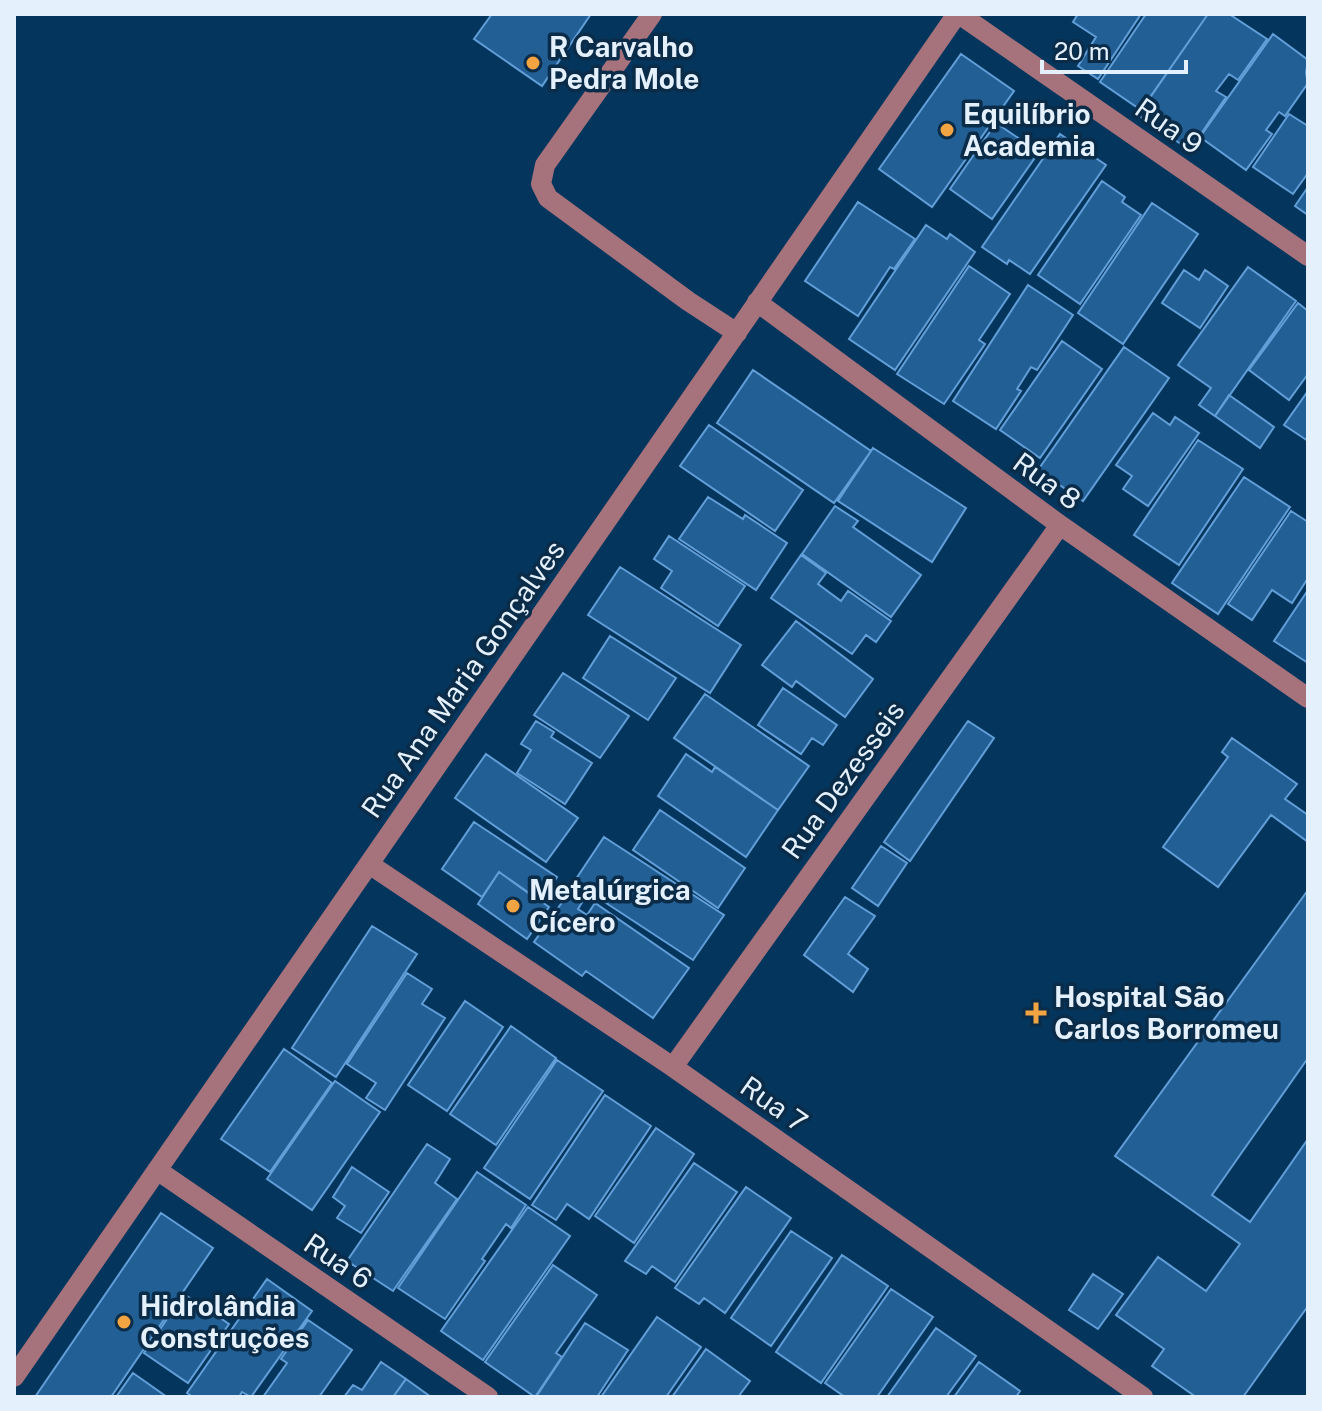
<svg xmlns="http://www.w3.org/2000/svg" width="1322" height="1411" viewBox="0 0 1322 1411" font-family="'Public Sans',sans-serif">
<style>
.building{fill:#215f94;stroke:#629ed8;stroke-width:2}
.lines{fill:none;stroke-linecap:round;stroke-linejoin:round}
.minor{stroke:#a6727b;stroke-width:20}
.poi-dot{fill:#f3a442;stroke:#0b2c48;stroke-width:3}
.labels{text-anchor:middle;stroke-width:7;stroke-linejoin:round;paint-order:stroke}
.poi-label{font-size:28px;font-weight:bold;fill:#e4f1fd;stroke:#0b2c48;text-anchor:start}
.street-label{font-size:28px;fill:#e4f1fd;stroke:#0b2c48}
</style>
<rect width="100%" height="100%" fill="#04365d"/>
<path class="building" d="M 492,14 L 591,14 L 542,86 L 474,39 Z
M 1078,14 L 1141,14 L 1098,79 L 1078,66 L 1096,37 L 1073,22 Z
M 1146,14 L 1208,14 L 1141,110 L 1100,82 Z
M 1208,14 L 1229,14 L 1267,39 L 1238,80 L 1229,74 L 1216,91 L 1226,97 L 1190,150 L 1138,115 Z
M 1273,34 L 1308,60 L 1306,73 L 1308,83 L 1285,116 L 1279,112 L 1266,130 L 1272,134 L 1246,170 L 1200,137 Z
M 961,54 L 1014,91 L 932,207 L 879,169 Z
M 1289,114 L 1308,126 L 1308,173 L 1293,194 L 1253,167 Z
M 996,123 L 1039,152 L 992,219 L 950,189 Z
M 1060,134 L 1106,165 L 1030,274 L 1009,260 L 1007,264 L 982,247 Z
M 1102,181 L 1125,197 L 1122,202 L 1141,215 L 1080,304 L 1038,275 Z
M 1308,187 L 1308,215 L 1295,206 Z
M 858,202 L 915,239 L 894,269 L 890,267 L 858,316 L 805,281 Z
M 1152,203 L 1198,234 L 1123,344 L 1078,313 Z
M 926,225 L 947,239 L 950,234 L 975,252 L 895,370 L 849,339 Z
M 969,266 L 1010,294 L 979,340 L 985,344 L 944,404 L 897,374 Z
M 1248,267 L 1296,301 L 1215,416 L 1199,405 L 1211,388 L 1178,365 Z
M 1184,270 L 1199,280 L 1205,270 L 1228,286 L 1200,328 L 1162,303 Z
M 1028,285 L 1073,315 L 1037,370 L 1031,367 L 1017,389 L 1021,391 L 996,429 L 953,401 Z
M 1298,303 L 1308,311 L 1308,374 L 1289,400 L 1249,370 Z
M 1062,341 L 1102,369 L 1040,458 L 1000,430 Z
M 1124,347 L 1169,378 L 1083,501 L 1038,470 Z
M 753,370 L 871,451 L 834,503 L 717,423 Z
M 1308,391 L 1308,441 L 1284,425 Z
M 1229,395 L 1274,427 L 1260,448 L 1215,416 Z
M 1153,413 L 1170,425 L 1175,417 L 1199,433 L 1148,506 L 1123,489 L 1132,476 L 1116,465 Z
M 709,425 L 803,490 L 775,531 L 680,466 Z
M 1198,440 L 1243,469 L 1179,565 L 1134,535 Z
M 873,448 L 966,508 L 932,562 L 838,501 Z
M 1244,477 L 1290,507 L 1218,614 L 1172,583 Z
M 708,497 L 743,519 L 745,515 L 787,543 L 756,590 L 679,539 Z
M 835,506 L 858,521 L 853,527 L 921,575 L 891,617 L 802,554 Z
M 1291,511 L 1308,522 L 1308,578 L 1292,603 L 1272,590 L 1252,620 L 1228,604 Z
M 669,536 L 745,586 L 718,626 L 661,588 L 672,571 L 654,559 Z
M 801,555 L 826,573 L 818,584 L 841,601 L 848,591 L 891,621 L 876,642 L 866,635 L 852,654 L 771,598 Z
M 620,567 L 741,645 L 710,693 L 588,615 Z
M 1308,590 L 1308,663 L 1274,641 Z
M 796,621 L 873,679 L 845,717 L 796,681 L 792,687 L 762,665 Z
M 610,636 L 676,678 L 648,720 L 583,678 Z
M 563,673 L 629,716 L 600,758 L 534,715 Z
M 783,688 L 837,725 L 823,745 L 812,738 L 801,754 L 758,725 Z
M 705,694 L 809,766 L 778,810 L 674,738 Z
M 536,721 L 554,732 L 551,737 L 592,763 L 565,804 L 517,773 L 531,750 L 521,744 Z
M 968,721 L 994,738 L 910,861 L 884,842 Z
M 1232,738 L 1297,784 L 1285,799 L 1308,815 L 1308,842 L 1271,815 L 1218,887 L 1163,847 L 1228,757 L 1222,752 Z
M 486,754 L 578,818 L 546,862 L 455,798 Z
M 686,754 L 712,772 L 715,767 L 778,810 L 746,857 L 658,796 Z
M 660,810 L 745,868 L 718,908 L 633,850 Z
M 474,822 L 557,877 L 541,902 L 499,872 L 482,897 L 442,869 Z
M 604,837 L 724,915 L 693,960 L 574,882 Z
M 881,846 L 907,863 L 878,906 L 852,888 Z
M 499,872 L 549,907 L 527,939 L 478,904 Z
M 573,887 L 586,896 L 578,909 L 587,915 L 595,903 L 689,968 L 653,1018 L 586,971 L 582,976 L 534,942 Z
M 1308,890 L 1308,1058 L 1212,1195 L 1250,1222 L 1308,1139 L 1308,1306 L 1243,1397 L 1196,1397 L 1152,1366 L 1164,1349 L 1116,1315 L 1158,1257 L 1206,1291 L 1240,1244 L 1115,1156 Z
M 845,897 L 875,916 L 848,954 L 868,969 L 853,992 L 804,955 Z
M 372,926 L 417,954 L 336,1077 L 292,1048 Z
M 407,973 L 432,989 L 422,1004 L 445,1018 L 385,1110 L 366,1098 L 376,1083 L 347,1064 Z
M 465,1001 L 503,1027 L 447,1111 L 408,1085 Z
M 511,1026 L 556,1058 L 496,1145 L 450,1114 Z
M 284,1049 L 332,1083 L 270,1172 L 221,1139 Z
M 557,1060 L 603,1091 L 530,1199 L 484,1168 Z
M 335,1081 L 380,1112 L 312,1210 L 267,1179 Z
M 605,1095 L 651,1126 L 589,1219 L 567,1204 L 556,1220 L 532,1205 Z
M 656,1128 L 694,1154 L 634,1243 L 595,1216 Z
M 427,1144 L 450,1159 L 435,1183 L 457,1199 L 393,1291 L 347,1261 Z
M 694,1163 L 737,1192 L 675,1282 L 652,1266 L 646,1274 L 625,1261 Z
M 352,1167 L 389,1192 L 361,1233 L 337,1218 L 345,1206 L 333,1197 Z
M 477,1172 L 526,1205 L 511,1228 L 506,1224 L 482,1259 L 485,1261 L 445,1319 L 398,1288 Z
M 746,1187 L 791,1218 L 725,1313 L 704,1298 L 699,1304 L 675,1288 Z
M 528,1207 L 570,1236 L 483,1360 L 441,1331 Z
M 161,1213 L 213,1248 L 111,1397 L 35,1397 Z
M 791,1231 L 832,1258 L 771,1346 L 731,1318 Z
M 842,1255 L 888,1286 L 821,1383 L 776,1352 Z
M 553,1265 L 597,1295 L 556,1353 L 562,1357 L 535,1397 L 485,1362 Z
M 1093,1274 L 1123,1294 L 1098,1329 L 1069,1310 Z
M 267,1279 L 312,1311 L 251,1397 L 242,1392 L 239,1397 L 193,1397 L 187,1393 Z
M 891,1289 L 933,1317 L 877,1397 L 845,1397 L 825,1383 Z
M 184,1294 L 229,1324 L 188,1383 L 144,1353 Z
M 657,1317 L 701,1347 L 666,1397 L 601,1397 Z
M 308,1320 L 352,1350 L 319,1397 L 263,1397 L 287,1363 L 281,1359 Z
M 585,1323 L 628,1350 L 597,1397 L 536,1397 Z
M 936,1328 L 976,1356 L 946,1397 L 887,1397 Z
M 706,1349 L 750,1381 L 738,1397 L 672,1397 Z
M 381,1362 L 406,1379 L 393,1397 L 344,1397 L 353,1385 L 362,1390 Z
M 979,1362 L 1020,1391 L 1016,1397 L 954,1397 Z
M 133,1373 L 167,1397 L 116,1397 Z
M 406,1379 L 431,1397 L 393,1397 Z"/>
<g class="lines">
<path class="minor" d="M 652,14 L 545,165 L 541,184 L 548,198 L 688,301 L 737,333
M 959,14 L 1308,256
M 757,302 L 1060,525 L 1308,698
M 369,864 L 673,1067 L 1143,1397
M 673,1067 L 1060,525
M 157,1170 L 488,1397
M 14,1377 L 957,14"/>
</g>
<g class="poi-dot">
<circle cx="533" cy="63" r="8"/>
<circle cx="947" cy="130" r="8"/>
<circle cx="513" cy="906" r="8"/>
<path d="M1032 1001h8v8h8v8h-8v8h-8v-8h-8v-8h8z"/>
<circle cx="124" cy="1322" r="8"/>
</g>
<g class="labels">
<g class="poi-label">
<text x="549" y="57">R Carvalho<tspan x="549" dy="32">Pedra Mole</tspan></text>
<text x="963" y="124">Equilíbrio<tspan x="963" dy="32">Academia</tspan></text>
<text x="529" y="900">Metalúrgica<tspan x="529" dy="32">Cícero</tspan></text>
<text x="1054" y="1007">Hospital São<tspan x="1054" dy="32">Carlos Borromeu</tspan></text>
<text x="140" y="1316">Hidrolândia<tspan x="140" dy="32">Construções</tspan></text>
</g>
<g class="street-label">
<text transform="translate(1169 126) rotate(35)" y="10">Rua 9</text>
<text transform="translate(1047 481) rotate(36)" y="10">Rua 8</text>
<text transform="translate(463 679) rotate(-55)" y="10">Rua Ana Maria Gonçalves</text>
<text transform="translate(843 780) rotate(-54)" y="10">Rua Dezesseis</text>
<text transform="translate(774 1104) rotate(35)" y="10">Rua 7</text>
<text transform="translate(338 1261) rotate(34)" y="10">Rua 6</text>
</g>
</g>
<rect width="1322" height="1411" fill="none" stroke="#e4f1fd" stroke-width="32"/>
<path d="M1042 60v12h144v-12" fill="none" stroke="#e4f1fd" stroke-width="4"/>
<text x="1054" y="60" font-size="24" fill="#e4f1fd" stroke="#0b2c48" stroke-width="6" paint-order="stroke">20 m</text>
</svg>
